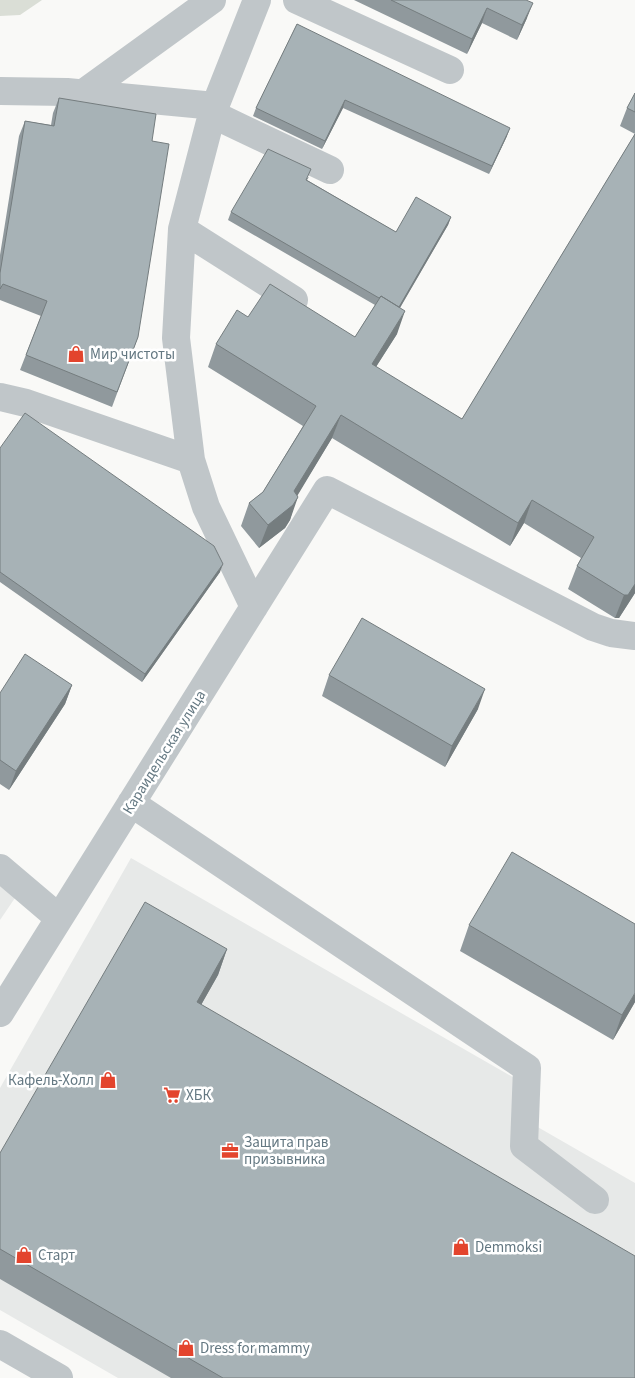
<svg xmlns="http://www.w3.org/2000/svg" width="635" height="1378" viewBox="0 0 635 1378" font-family="'Source Sans 3',sans-serif">
<style>
.built{fill:#e7e9e8}
.green{fill:#daded6}
.lines{fill:none;stroke-linecap:round;stroke-linejoin:round}
.minor{stroke:#c0c6c9;stroke-width:28}
.wall{fill:#90999d}
.shaded-wall{fill:#757d7f}
.building{fill:#a7b2b6;stroke:#757d7f}
.labels{text-anchor:middle;stroke-width:5;stroke-linejoin:round;paint-order:stroke}
.poi-label{font-size:15px;fill:#647882;stroke:#fff;text-anchor:start}
.street-label{font-size:15px;fill:#647882;stroke:#fff}
</style>
<rect width="100%" height="100%" fill="#f9f9f7"/>
<path class="built" d="M 131,858 L 537,1091 L 522,1118 L 635,1183 L 635,1378 L 118,1378 L 0,1310 L 0,1088 Z
M 0,881 L 17,895 L 0,920 Z"/>
<path class="green" d="M 0,0 L 42,0 L 20,15 L 0,16 Z"/>
<g class="lines">
<path class="minor" d="M 297,0 L 450,70
M 0,91 L 67,92 L 215,106
M 82,94 L 212,0
M 212,114 L 330,170
M 182,229 L 294,300
M 0,397 L 26,403 L 191,460
M 254,607 L 206,507 L 191,460 L 176,338 L 182,229 L 212,114 L 257,0
M 131,803 L 527,1068 L 524,1146 L 595,1200
M 0,868 L 59,918
M 0,1013 L 327,490 L 593,627 L 611,633 L 635,636
M 0,1344 L 59,1378"/>
</g>
<path class="wall" d="M 354,0 L 526,0 L 527,18 L 517,40 L 482,23 L 467,54 Z
M 297,24 L 507,136 L 489,174 L 343,108 L 322,149 L 253,116 L 256,108 Z
M 635,93 L 635,134 L 620,126 L 627,108 Z
M 59,98 L 152,141 L 138,337 L 112,407 L 20,370 L 41,316 L 0,300 L 0,255 L 19,136 L 25,121 L 51,125 L 53,113 Z
M 635,134 L 635,593 L 619,618 L 615,618 L 568,589 L 577,566 L 581,558 L 524,523 L 510,546 L 332,438 L 297,495 L 290,520 L 285,528 L 259,548 L 241,526 L 249,503 L 263,492 L 303,426 L 208,367 L 216,344 L 248,317 L 355,337 L 375,305 L 228,220 L 231,212 L 309,177 L 307,180 L 396,232 L 451,217 L 448,225 L 400,308 L 397,334 L 376,367 L 462,419 Z
M 0,448 L 220,572 L 142,682 L 0,582 Z
M 329,675 L 478,709 L 445,767 L 322,696 Z
M 72,685 L 65,704 L 9,790 L 0,784 L 0,693 Z
M 469,925 L 635,1002 L 613,1040 L 460,951 Z
M 227,949 L 218,975 L 201,1005 L 635,1378 L 171,1378 L 0,1279 L 0,1153 Z"/>
<path class="shaded-wall" d="M 533,3 L 527,18 L 517,40 L 522,25 Z
M 487,8 L 482,23 L 467,54 L 472,39 Z
M 345,100 L 343,108 L 322,149 L 325,141 Z
M 510,128 L 507,136 L 489,174 L 492,166 Z
M 451,217 L 448,225 L 395,316 L 398,308 Z
M 405,311 L 397,334 L 363,387 L 372,364 Z
M 341,415 L 332,438 L 290,508 L 298,497 L 290,520 L 285,528 L 259,548 L 268,525 L 294,491 Z
M 532,500 L 524,523 L 510,546 L 518,523 Z
M 223,564 L 220,572 L 142,682 L 145,674 Z
M 635,584 L 635,593 L 619,618 L 615,618 L 624,595 Z
M 72,685 L 65,704 L 9,790 L 16,771 Z
M 485,689 L 478,709 L 445,767 L 452,746 Z
M 227,949 L 218,975 L 188,1028 L 197,1002 Z
M 635,993 L 635,1002 L 613,1040 L 622,1015 Z"/>
<path class="building" d="M 391,0 L 526,0 L 533,3 L 522,25 L 487,8 L 472,39 Z
M 297,24 L 510,128 L 492,166 L 345,100 L 325,141 L 256,108 Z
M 635,93 L 635,112 L 627,108 Z
M 59,98 L 156,114 L 152,141 L 169,144 L 138,337 L 117,392 L 26,355 L 47,301 L 3,284 L 0,289 L 0,273 L 25,121 L 54,126 Z
M 635,134 L 635,584 L 628,595 L 624,595 L 577,566 L 594,537 L 532,500 L 518,523 L 341,415 L 294,491 L 298,497 L 293,505 L 268,525 L 249,503 L 263,492 L 316,406 L 216,344 L 237,310 L 248,317 L 270,284 L 355,337 L 381,296 L 405,311 L 372,364 L 462,419 Z
M 268,149 L 311,169 L 306,180 L 396,232 L 416,197 L 451,217 L 399,307 L 381,296 L 379,298 L 231,212 Z
M 25,413 L 214,546 L 223,564 L 145,674 L 0,572 L 0,448 Z
M 362,618 L 485,689 L 452,746 L 329,675 Z
M 25,654 L 72,685 L 16,771 L 0,760 L 0,693 Z
M 512,852 L 635,924 L 635,993 L 622,1015 L 469,925 Z
M 145,902 L 227,949 L 197,1002 L 635,1256 L 635,1378 L 223,1378 L 0,1249 L 0,1153 Z"/>
<defs>
<g id="shop-bare" transform="scale(1.35)"><path d="M-5-2.5h2.3a2.7 3.5 0 0 1 5.4 0H5L5.5 6h-11ZM-1.5-2.5h3a1.5 2.3 0 0 0-3 0Z" fill="#e3442d" stroke="#fff" stroke-width="2.5" paint-order="stroke"/></g>
<g id="supermarket-bare" transform="scale(1.35)"><path d="M-6-5.5h2.5l.6 2H6L4.5 2H-2.5L-4.4-4H-6ZM-1.5 3.2a1.3 1.3 0 1 0 .1 0ZM3 3.2a1.3 1.3 0 1 0 .1 0Z" fill="#e3442d" stroke="#fff" stroke-width="2.5" paint-order="stroke"/></g>
<g id="office-bare" transform="scale(1.35)"><path d="M-6-3h4V-5.5h4V-3h4V5H-6ZM-1-4.5V-3h2v-1.5ZM-6 0V1H6V0Z" fill="#e3442d" stroke="#fff" stroke-width="2.5" paint-order="stroke"/></g>
</defs>
<g fill-rule="evenodd">
<use href="#shop-bare" x="76" y="354"/>
<use href="#shop-bare" x="108" y="1080"/>
<use href="#supermarket-bare" x="172" y="1095"/>
<use href="#office-bare" x="230" y="1151"/>
<use href="#shop-bare" x="461" y="1247"/>
<use href="#shop-bare" x="24" y="1255"/>
<use href="#shop-bare" x="186" y="1348"/>
</g>
<g class="labels">
<g class="poi-label">
<text x="90" y="359">Мир чистоты</text>
<text x="94" y="1085" text-anchor="end">Кафель-Холл</text>
<text x="186" y="1100">ХБК</text>
<text x="244" y="1147">Защита прав<tspan x="244" dy="17">призывника</tspan></text>
<text x="475" y="1252">Demmoksi</text>
<text x="38" y="1260">Старт</text>
<text x="200" y="1353">Dress for mammy</text>
</g>
<g class="street-label">
<text transform="translate(164 752) rotate(-58)" y="5">Караидельская улица</text>
</g>
</g>
</svg>
